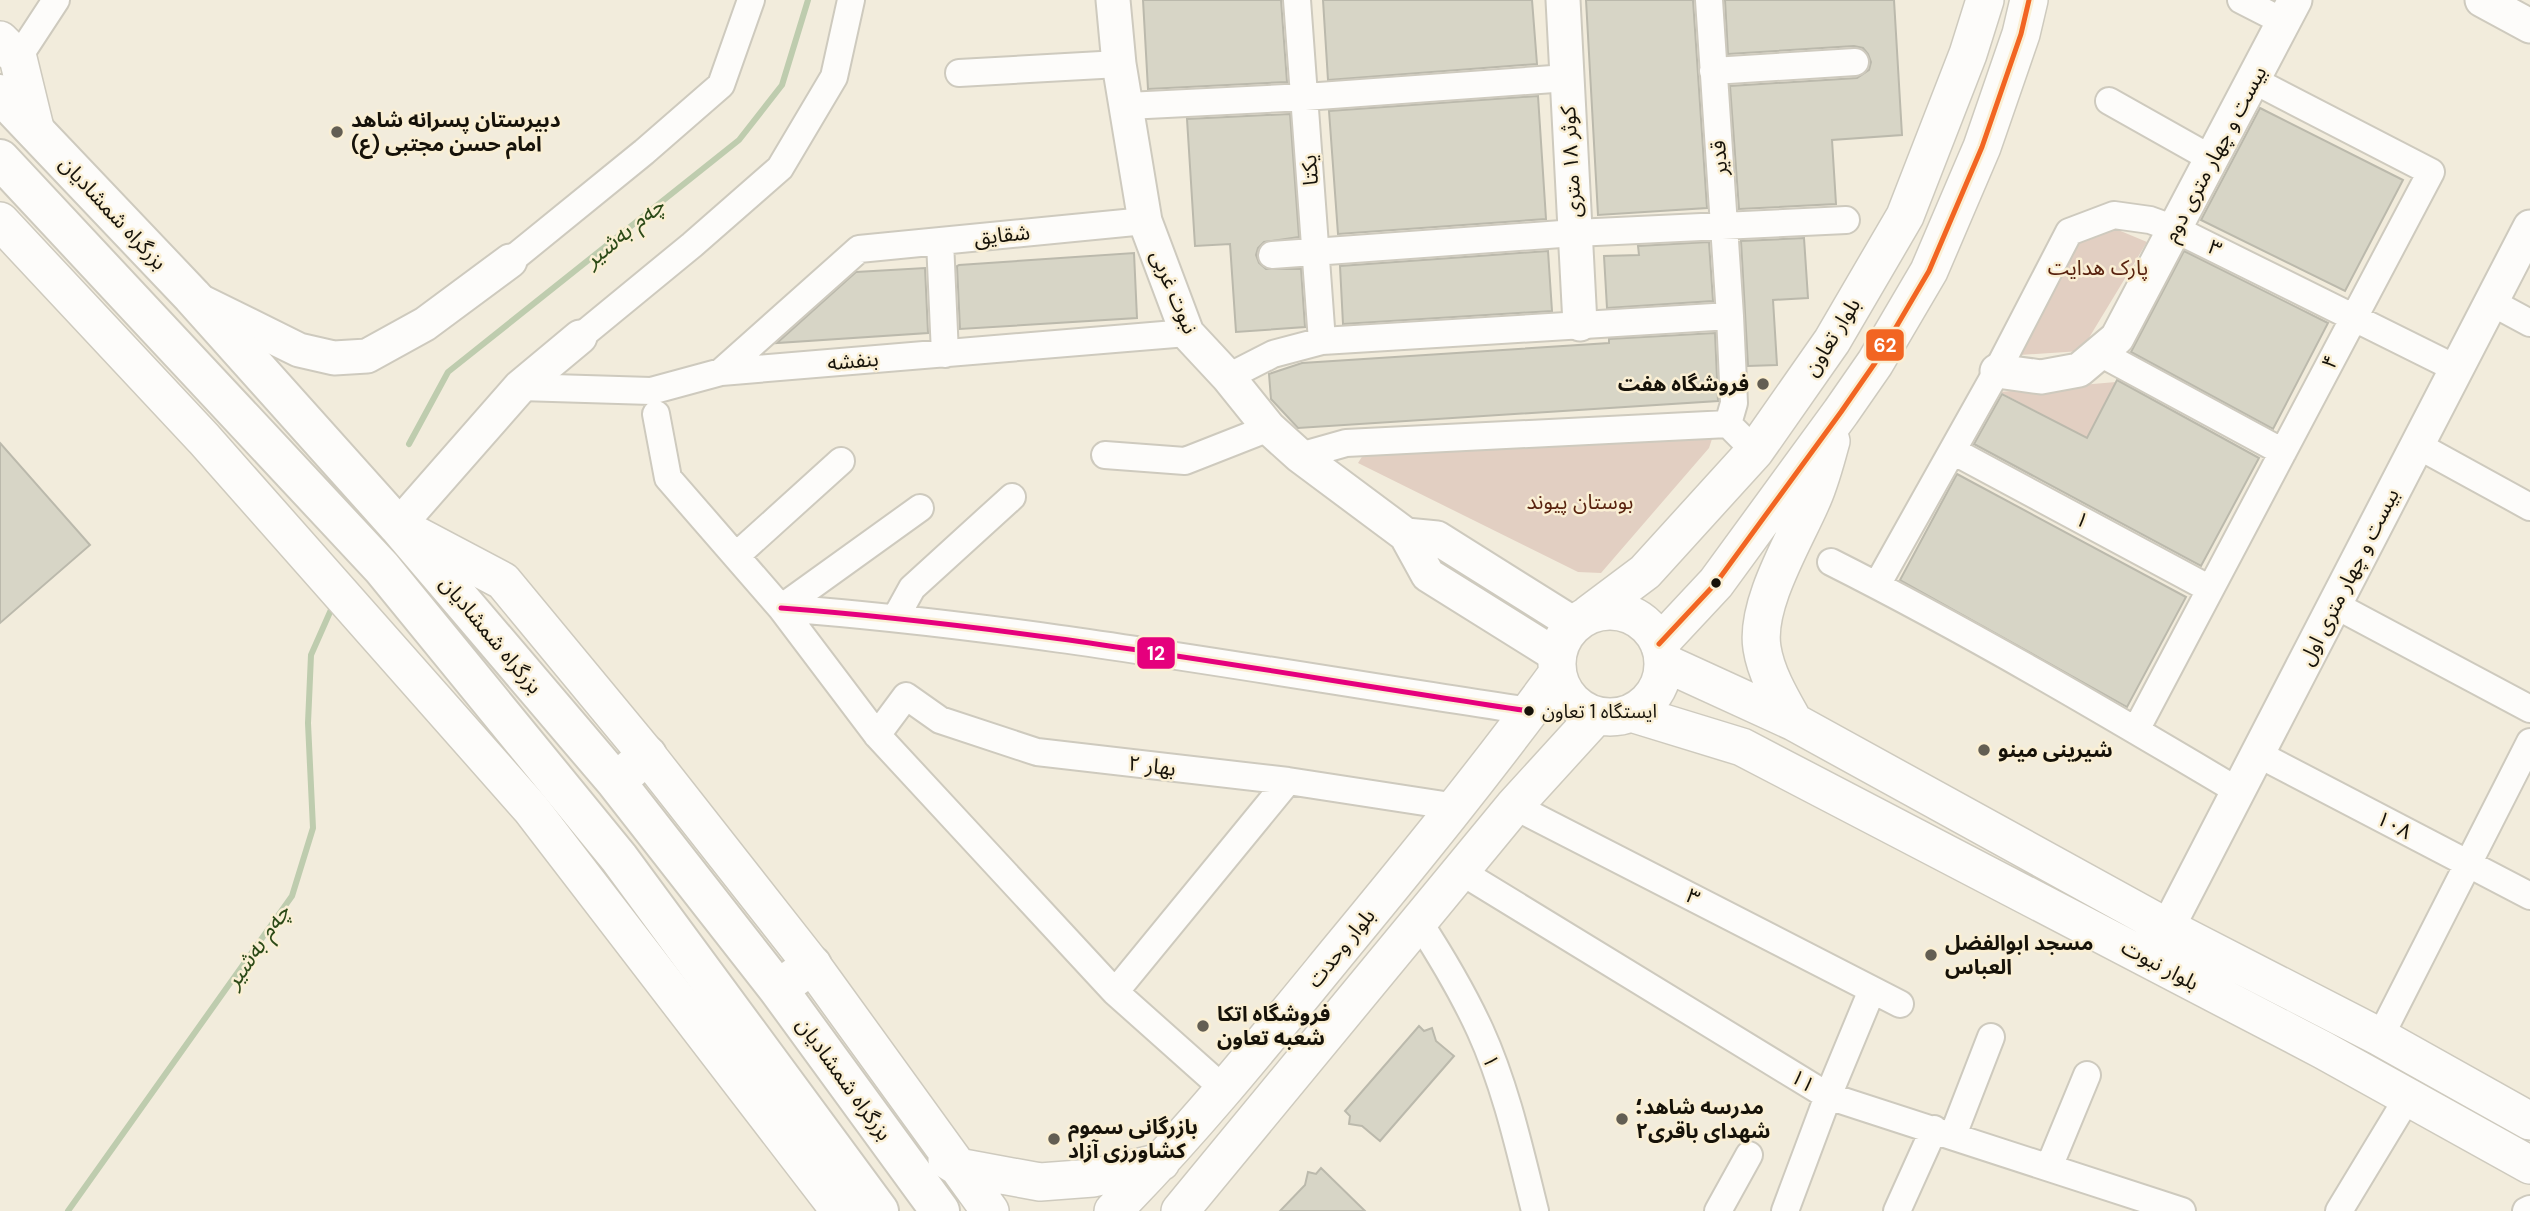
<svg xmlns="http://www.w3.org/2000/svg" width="2530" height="1211" viewBox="0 0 2530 1211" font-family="'DM Sans','Noto Sans Arabic',sans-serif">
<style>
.green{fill:#e2cfc2}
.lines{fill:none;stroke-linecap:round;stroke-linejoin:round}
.stream{stroke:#beccae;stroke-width:6}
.building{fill:#d7d5c6;stroke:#bbb9ac;stroke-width:2}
.minor-casing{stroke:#cecabe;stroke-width:30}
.tertiary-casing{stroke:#cecabe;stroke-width:37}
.secondary-casing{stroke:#cecabe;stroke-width:40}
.trunk-casing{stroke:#cecabe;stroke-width:42}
.minor{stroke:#fdfcfa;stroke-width:26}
.tertiary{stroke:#fdfcfa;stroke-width:33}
.secondary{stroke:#fdfcfa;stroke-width:37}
.trunk{stroke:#fdfcfa;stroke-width:38}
.bus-1-casing{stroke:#faefd4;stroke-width:10}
.bus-2-casing{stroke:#faefd4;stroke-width:10}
.bus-1{stroke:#e5007d;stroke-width:5}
.bus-2{stroke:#f26522;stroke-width:5}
.poi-dot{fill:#635e53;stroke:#faefd4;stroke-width:2.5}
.bus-dot{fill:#161209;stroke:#faefd4;stroke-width:2.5}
.labels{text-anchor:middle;stroke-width:5;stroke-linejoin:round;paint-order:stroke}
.bus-label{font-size:19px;fill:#161209;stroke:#faefd4;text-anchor:start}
.poi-label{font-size:21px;font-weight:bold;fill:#161209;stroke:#faefd4;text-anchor:start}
.street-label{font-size:21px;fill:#161209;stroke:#faefd4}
.park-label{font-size:21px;fill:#59230f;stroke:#faefd4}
.water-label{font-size:23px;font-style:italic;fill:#2c4a17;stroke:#faefd4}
.line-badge{stroke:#faefd4;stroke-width:2.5}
.badge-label{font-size:19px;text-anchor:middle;font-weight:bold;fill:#fff}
</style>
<rect width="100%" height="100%" fill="#f2ecdc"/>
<path class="green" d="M 2111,227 L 2147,242 L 2081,351 L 2020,355 L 2080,242 Z
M 2116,382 L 2087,438 L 2000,392 Z
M 1714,433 L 1709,448 L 1601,573 L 1578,572 L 1358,463 L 1365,452 Z"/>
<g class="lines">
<path class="stream" d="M 409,444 L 448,372 L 739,140 L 782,85 L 808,0
M 68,1211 L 292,896 L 313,828 L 308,723 L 311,655 L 334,603"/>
</g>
<path class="building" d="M 1143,0 L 1281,0 L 1287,82 L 1148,89 Z
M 1323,0 L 1532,0 L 1537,64 L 1328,80 Z
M 1586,0 L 1693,0 L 1707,208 L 1598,215 Z
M 1725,0 L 1894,0 L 1902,135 L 1832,140 L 1836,204 L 1739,209 L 1730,86 L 1857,78 L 1869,70 L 1871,62 L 1868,54 L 1863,48 L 1854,46 L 1728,54 Z
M 1538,96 L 1546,219 L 1338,234 L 1329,111 Z
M 2260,108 L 2403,180 L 2345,291 L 2201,220 Z
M 1290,114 L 1299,237 L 1264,242 L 1258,248 L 1256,255 L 1259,263 L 1266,269 L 1301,269 L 1305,327 L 1236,332 L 1230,244 L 1195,246 L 1187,119 Z
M 1804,238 L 1808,298 L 1773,300 L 1777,365 L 1748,366 L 1741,241 Z
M 1709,242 L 1713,301 L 1607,308 L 1604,256 L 1639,255 L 1638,246 Z
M 1548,251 L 1552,311 L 1343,324 L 1340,266 Z
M 2184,251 L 2328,323 L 2273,429 L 2131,352 Z
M 1134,253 L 1137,318 L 960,329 L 957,266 L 959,265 Z
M 925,268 L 928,333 L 777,343 L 856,272 Z
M 1715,333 L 1718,401 L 1298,428 L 1271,399 L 1269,374 L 1302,363 L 1609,343 L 1609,339 Z
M 2117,380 L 2259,458 L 2201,566 L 1974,444 L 2002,394 L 2087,438 Z
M 0,443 L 90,545 L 0,623 Z
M 1957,474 L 2186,597 L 2127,707 L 1900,580 Z
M 1419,1026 L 1424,1031 L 1432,1028 L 1436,1041 L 1454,1056 L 1380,1141 L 1362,1126 L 1349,1124 L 1350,1116 L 1345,1111 Z
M 1321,1168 L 1365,1211 L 1280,1211 L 1305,1185 L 1308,1172 L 1316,1174 Z"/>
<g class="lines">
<g class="minor-casing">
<path id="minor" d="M 1297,0 L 1322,341
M 1709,0 L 1730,316 L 1734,403 L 1728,424
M 2241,0 L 2284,22
M 18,58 L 56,0
M 1713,71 L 1855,62
M 959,73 L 1119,64
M 2109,101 L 2212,159
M 1127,106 L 1305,97 L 1567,78
M 940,241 L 945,354
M 1272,255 L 1575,233 L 1846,220
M 510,261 L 644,152 L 721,85 L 751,0
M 2491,302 L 2530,323
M 580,337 L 692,245 L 780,168 L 834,77 L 851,0
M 2100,353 L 2283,452
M 721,372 L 859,249 L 1145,221
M 1228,377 L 1273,354 L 1322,341 L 1730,316
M 520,387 L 651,391 L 721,372 L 1187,333
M 656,414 L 668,478 L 781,608 L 877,735 L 1115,992 L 1225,1090
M 2417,445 L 2530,507
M 1953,451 L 2210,589
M 1105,455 L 1185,461 L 1269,428
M 1300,456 L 1346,443 L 1728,424 L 1755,451
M 737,555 L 841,461
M 1831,562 C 1970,632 2105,712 2238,791
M 1877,585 L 1997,371 L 2069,232 L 2114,215 L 2150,220 L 2175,229 L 2457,369
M 2335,605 L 2530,709
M 781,608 C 1032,627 1280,674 1529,711
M 781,608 L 920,508
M 896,617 L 912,588 L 1012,497
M 2136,730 L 2431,172 L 2253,80
M 877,735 L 906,696 L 940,720 L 1037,752 L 1288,781 L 1457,807
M 2258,754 L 2530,896
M 1514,806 L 1900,1004
M 1460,871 L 1828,1096 L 2182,1211
M 1419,922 C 1441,956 1463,993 1480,1030 C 1506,1087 1520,1151 1535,1211
M 1115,992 L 1288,781
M 2380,1037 L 2530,742
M 1953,1135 L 1991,1037
M 2049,1167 L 2087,1075
M 1718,1211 L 1749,1155
M 1785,1211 L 1828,1096 L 1872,990
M 1897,1211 L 1934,1129
M 2339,1211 L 2408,1097
M 2526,1211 L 2530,1209"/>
</g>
<g class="tertiary-casing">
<path id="tertiary" d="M 1113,0 L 1119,64 L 1145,221 L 1187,333 L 1228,377 L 1269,428 L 1300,456 L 1406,535 L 1428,575 L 1556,655
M 1563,0 L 1580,324
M 2482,0 L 2530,26
M 204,303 L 299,350 L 334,358 L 367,356 L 425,324 L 510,261
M 1997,371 L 2041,377 L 2079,370 L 2117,338 L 2295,0
M 398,526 L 520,387 L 580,337
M 1406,535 L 1437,538 L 1574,624
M 2155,952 L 2530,227"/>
</g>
<g class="secondary-casing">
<path id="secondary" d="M 0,40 L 18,58 L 36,132
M 0,221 L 204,439 L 531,809 L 840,1211
M 401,527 L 503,581 L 647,755 L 812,965 L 990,1211
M1557 664a53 53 0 1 1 106 0a53 53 0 1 1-106 0Z
M 1589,614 L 1645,572 L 1755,451 L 1832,341 L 1905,216 L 1968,54 L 1985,0
M 1659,644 L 1716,583 L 1841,412 L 1875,363 L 1929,271 L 1982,147 L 2021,34 L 2029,0
M 1663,662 L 1794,722 L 2168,928 L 2380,1037 L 2530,1121
M 1631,713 L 1742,747 L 2323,1050 L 2530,1165
M 1794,722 C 1781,699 1766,674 1762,648 C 1755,605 1794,541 1811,502 C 1820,483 1825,462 1831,441
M 947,1160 L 958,1167 L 1040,1182 L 1093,1178 L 1161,1162
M 1113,1211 C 1193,1130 1264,1042 1336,954 C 1412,862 1487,770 1557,674
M 1180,1211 L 1514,806 L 1596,716"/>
</g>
<g class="trunk-casing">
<path id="trunk" d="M 0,94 L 192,296 L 398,526 L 616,782 L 778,989 L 940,1211
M 0,159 L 382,568 L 619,858 L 879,1211
M 616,782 L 647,755
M 778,989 L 812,965"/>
</g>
<use href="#minor" class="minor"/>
<use href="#tertiary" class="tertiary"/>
<use href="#secondary" class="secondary"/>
<use href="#trunk" class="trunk"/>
<g class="bus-1-casing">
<path id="bus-1" d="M 781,608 C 1032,627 1280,674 1529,711"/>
</g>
<g class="bus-2-casing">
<path id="bus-2" d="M 1659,644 L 1716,583 L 1841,412 L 1875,363 L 1929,271 L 1982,147 L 2021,34 L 2029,0"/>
</g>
<use href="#bus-1" class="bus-1"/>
<use href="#bus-2" class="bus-2"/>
</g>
<g class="poi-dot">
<circle cx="337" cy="132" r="7"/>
<circle cx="1763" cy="384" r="7"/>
<circle cx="1984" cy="750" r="7"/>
<circle cx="1931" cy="955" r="7"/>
<circle cx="1203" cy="1026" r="7"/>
<circle cx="1622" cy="1119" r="7"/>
<circle cx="1054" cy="1139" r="7"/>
</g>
<g class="bus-dot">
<circle cx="1716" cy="583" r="6"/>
<circle cx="1529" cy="711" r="6"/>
</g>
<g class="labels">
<g class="bus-label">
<text x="1542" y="718">ایستگاه 1 تعاون</text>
</g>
<g class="poi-label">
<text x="351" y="127">دبیرستان پسرانه شاهد<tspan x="351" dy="24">امام حسن مجتبی (ع)</tspan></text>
<text x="1749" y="391" text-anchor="end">فروشگاه هفت</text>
<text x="1998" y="757">شیرینی مینو</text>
<text x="1945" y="950">مسجد ابوالفضل<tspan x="1945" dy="24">العباس</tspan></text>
<text x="1217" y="1021">فروشگاه اتکا<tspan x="1217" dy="24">شعبه تعاون</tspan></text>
<text x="1636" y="1114">مدرسه شاهد؛<tspan x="1636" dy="24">شهدای باقری۲</tspan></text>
<text x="1068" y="1134">بازرگانی سموم<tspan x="1068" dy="24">کشاورزی آزاد</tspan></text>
</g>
<g class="street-label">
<text transform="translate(2215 154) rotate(-62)" y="7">بیست و چهار متری دوم</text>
<text transform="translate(1719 158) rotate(-94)" y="7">قدیر</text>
<text transform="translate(1571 162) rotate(-93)" y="7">کوثر ۱۸ متری</text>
<text transform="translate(1310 170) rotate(-94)" y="7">یکتا</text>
<text transform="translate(113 213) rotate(47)" y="7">بزرگراه شمشادیان</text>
<text transform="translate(1002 235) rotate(-6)" y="7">شقایق</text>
<text transform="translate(2215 248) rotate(26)" y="7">۳</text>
<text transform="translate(1174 292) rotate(67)" y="7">نبوت غربی</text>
<text transform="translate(1832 337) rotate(-58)" y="7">بلوار تعاون</text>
<text transform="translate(853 361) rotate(-5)" y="7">بنفشه</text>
<text transform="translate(2330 362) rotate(-63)" y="7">۴</text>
<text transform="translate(2082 520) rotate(28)" y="7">۱</text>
<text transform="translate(2349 577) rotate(-63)" y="7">بیست و چهار متری اول</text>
<text transform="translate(491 635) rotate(50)" y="7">بزرگراه شمشادیان</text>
<text transform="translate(1152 766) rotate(7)" y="7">بهار ۲</text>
<text transform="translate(2394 825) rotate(28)" y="7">۱۰۸</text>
<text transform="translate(1693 897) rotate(27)" y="7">۳</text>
<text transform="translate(1341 948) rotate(-51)" y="7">بلوار وحدت</text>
<text transform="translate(2160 965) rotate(28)" y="7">بلوار نبوت</text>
<text transform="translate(1491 1061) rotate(70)" y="7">۱</text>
<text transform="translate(844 1079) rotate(54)" y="7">بزرگراه شمشادیان</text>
<text transform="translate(1803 1081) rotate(32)" y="7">۱۱</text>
</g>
<g class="park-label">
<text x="2098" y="275">پارک‌ هدایت</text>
<text x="1580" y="509">بوستان پیوند</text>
</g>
<g class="water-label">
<text transform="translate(624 232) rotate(-39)" y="8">چەم بەشیر</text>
<text transform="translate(257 946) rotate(-55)" y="8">چەم بەشیر</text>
</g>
</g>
<g class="line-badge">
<rect x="1865" y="328" width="40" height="34" rx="7" fill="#f26522"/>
<rect x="1136" y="636" width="40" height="34" rx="7" fill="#e5007d"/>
</g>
<g class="badge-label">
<text x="1885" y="352">62</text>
<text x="1156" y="660">12</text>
</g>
</svg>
